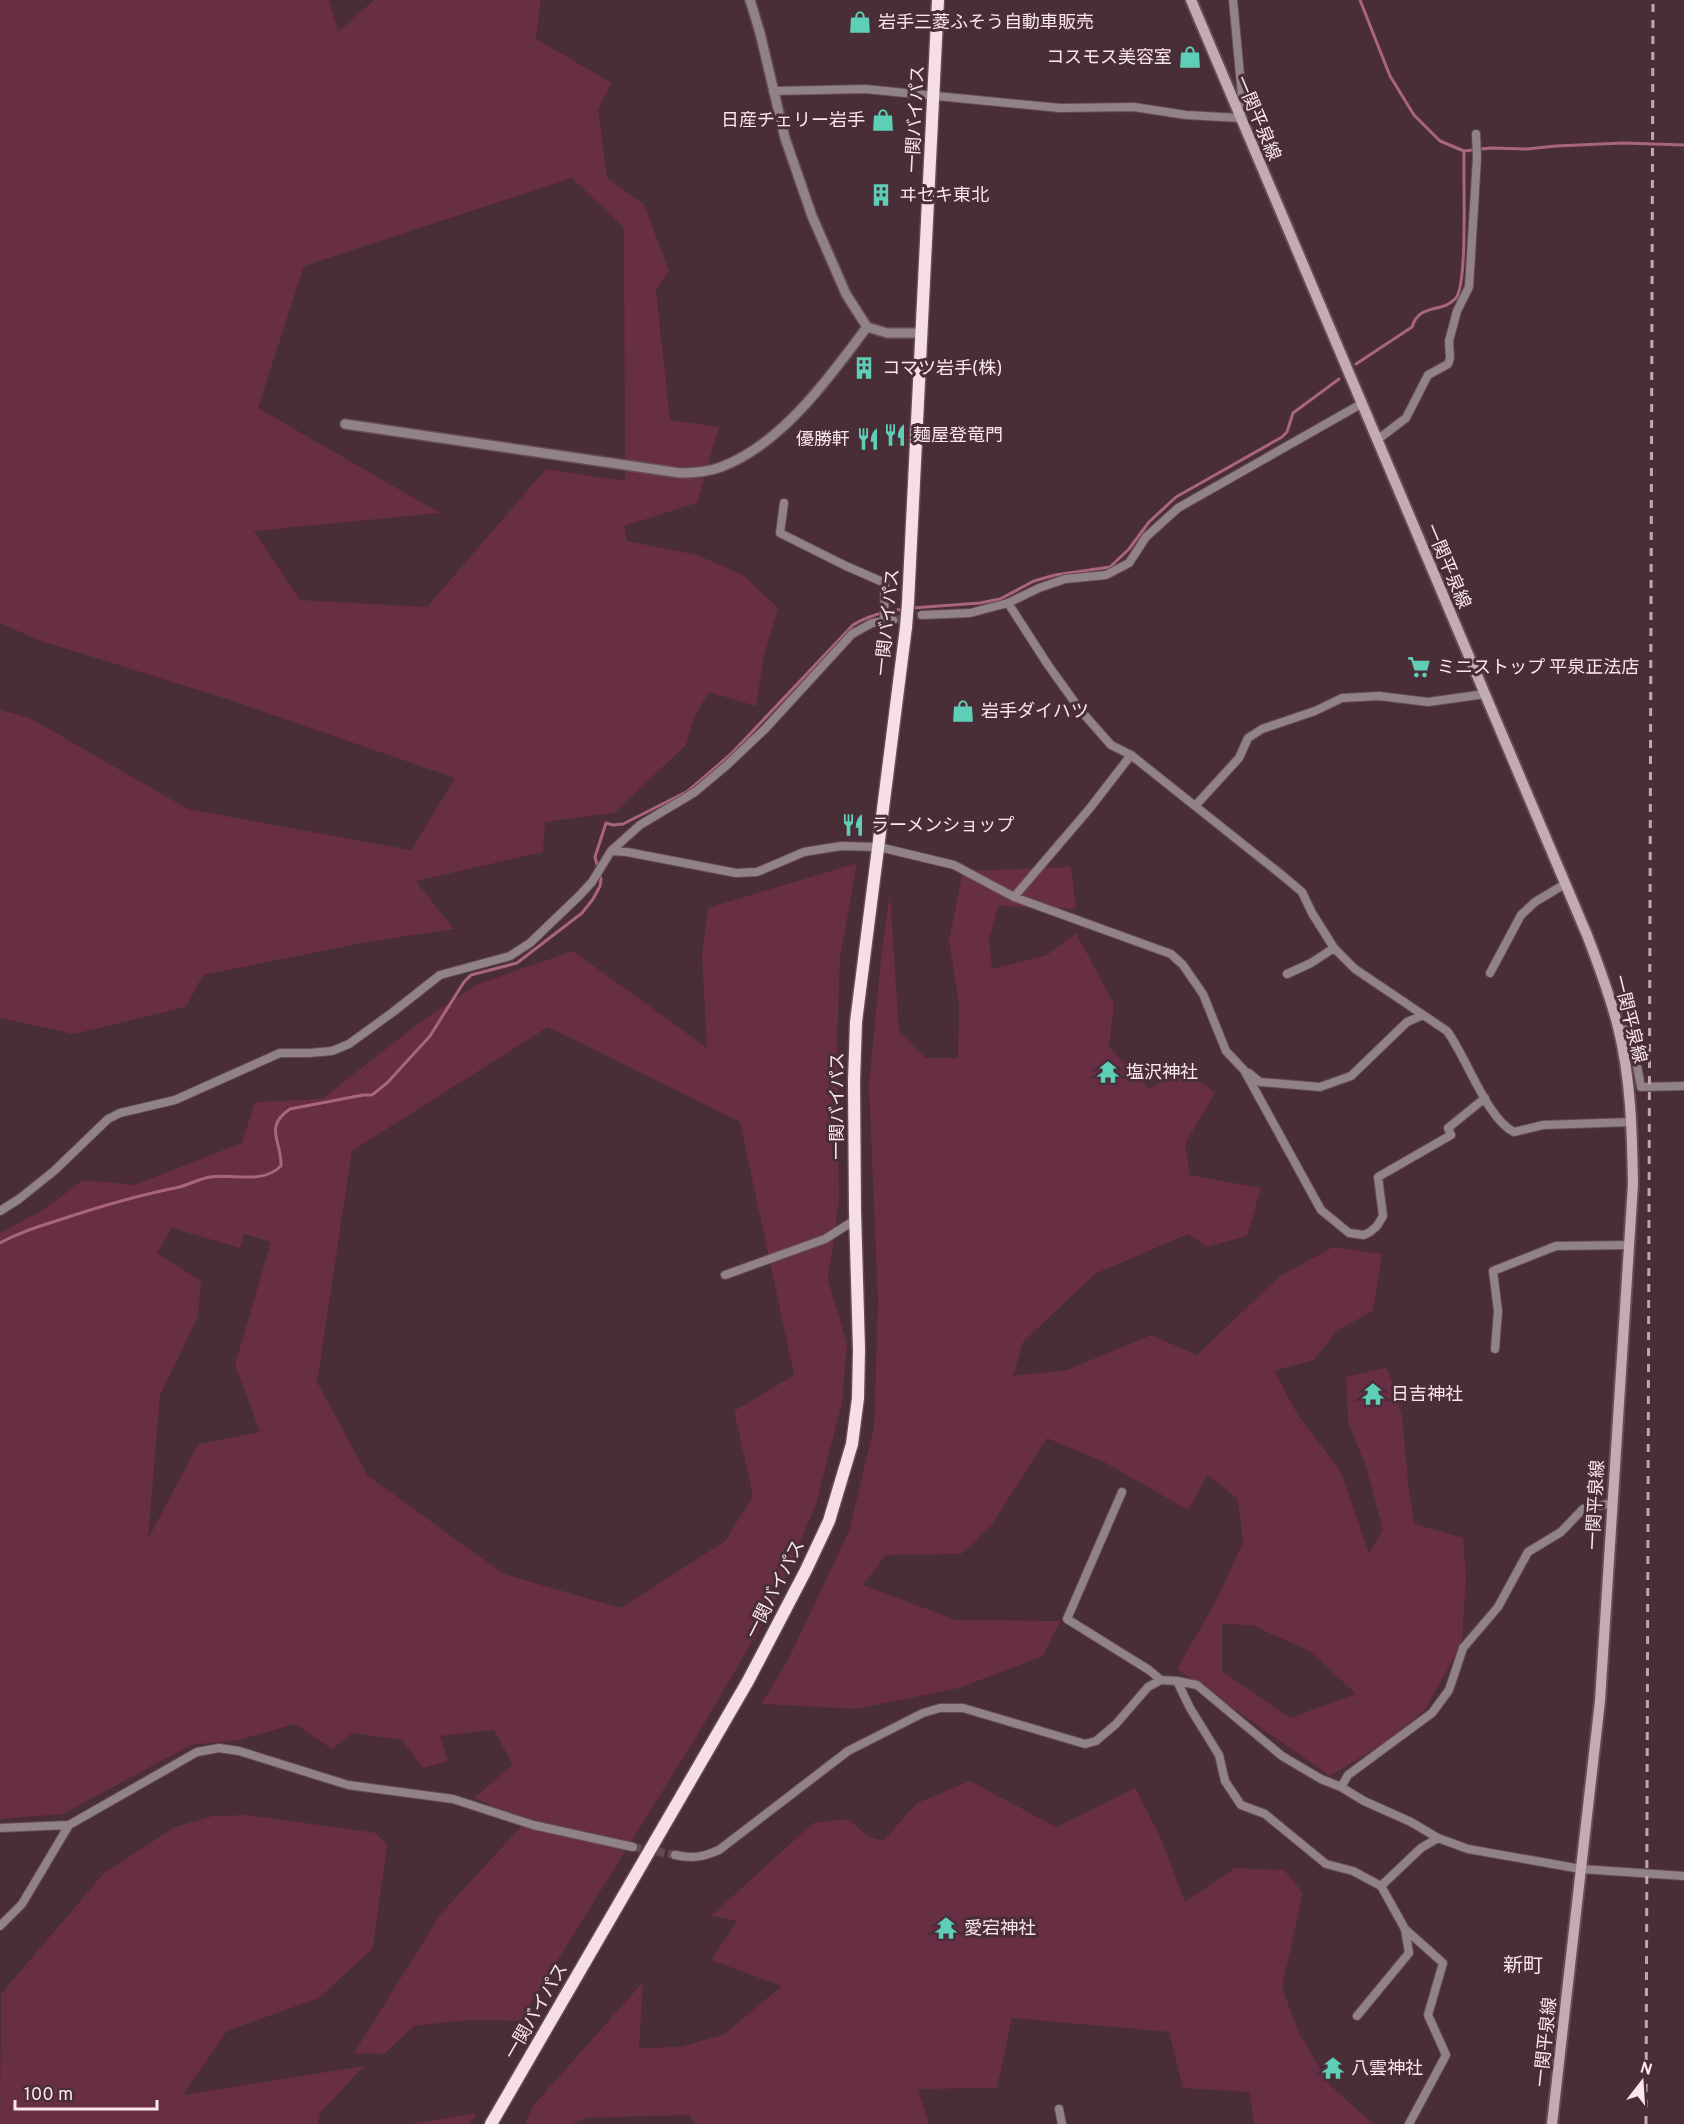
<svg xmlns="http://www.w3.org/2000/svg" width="1684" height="2124" viewBox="0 0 1684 2124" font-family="Overpass,'Noto Sans JP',sans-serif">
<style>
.green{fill:#672e44;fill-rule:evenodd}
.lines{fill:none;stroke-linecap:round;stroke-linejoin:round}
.stream{stroke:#a9657d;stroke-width:3}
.minor-tunnel{stroke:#644952;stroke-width:8;stroke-dasharray:8 4;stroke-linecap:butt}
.minor-casing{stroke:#654b54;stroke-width:10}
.tertiary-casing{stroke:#654b54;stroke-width:12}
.secondary-casing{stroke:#654b54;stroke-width:14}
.trunk-casing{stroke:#654b54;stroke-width:15}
.minor{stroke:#918286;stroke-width:8}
.tertiary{stroke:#918286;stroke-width:9}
.secondary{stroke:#c4abb3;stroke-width:10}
.trunk{stroke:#f5dee4;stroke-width:12}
.rail{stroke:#bda7ae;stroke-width:3;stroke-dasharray:8 8;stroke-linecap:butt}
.trunk-bridge-casing{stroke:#654b54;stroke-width:15;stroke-linecap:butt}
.trunk-bridge{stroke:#f5dee4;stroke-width:12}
.labels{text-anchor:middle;stroke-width:6;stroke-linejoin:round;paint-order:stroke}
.poi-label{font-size:18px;fill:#fae7ed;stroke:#492d37;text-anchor:start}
.street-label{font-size:18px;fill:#fae7ed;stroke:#492d37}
.neighbourhood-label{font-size:20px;fill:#fae7ed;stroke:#492d37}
</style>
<rect width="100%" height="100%" fill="#492d37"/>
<path class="green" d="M 0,0 L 329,0 L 338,32 L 374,0 L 541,0 L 536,39 L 612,83 L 598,109 L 607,178 L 644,204 L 669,271 L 656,290 L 670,420 L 719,427 L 697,503 L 624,526 L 627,541 L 697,555 L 743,575 L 778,608 L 764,656 L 756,706 L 709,692 L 694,717 L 686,745 L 614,813 L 545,822 L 543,852 L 416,881 L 454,929 L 368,942 L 203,975 L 186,1007 L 74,1034 L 0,1018 L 0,710 L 30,718 L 188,809 L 411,850 L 455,778 L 221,697 L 38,640 L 0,623 ZM 572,178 L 624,228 L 625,481 L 546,469 L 427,607 L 300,600 L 254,531 L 440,513 L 258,408 L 304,266 Z
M 857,863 L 840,958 L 837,1044 L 839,1202 L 828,1279 L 847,1344 L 842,1403 L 816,1505 L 770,1611 L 701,1729 L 520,2021 L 468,2020 L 414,2026 L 384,2054 L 354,2053 L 440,1915 L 526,1821 L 474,1798 L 513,1765 L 494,1730 L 440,1736 L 448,1761 L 423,1768 L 402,1740 L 352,1733 L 332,1749 L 295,1724 L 239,1740 L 191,1745 L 63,1814 L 0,1819 L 0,1233 L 43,1210 L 83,1180 L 134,1185 L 242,1143 L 255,1102 L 322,1099 L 419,1023 L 478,984 L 573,951 L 707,1048 L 702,954 L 708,908 ZM 548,1027 L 740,1122 L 794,1375 L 734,1411 L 753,1496 L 725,1541 L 621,1608 L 504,1574 L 368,1476 L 317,1382 L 352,1151 ZM 172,1228 L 240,1248 L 244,1234 L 271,1242 L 235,1365 L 260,1432 L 198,1444 L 148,1539 L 160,1395 L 198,1317 L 201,1281 L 157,1253 Z
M 1071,867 L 1076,909 L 998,906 L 989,939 L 992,969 L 1047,955 L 1076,933 L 1114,1004 L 1109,1047 L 1149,1089 L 1184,1069 L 1215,1093 L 1185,1144 L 1190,1175 L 1261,1188 L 1247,1236 L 1207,1247 L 1188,1234 L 1095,1274 L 1023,1342 L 1013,1376 L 1067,1370 L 1151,1335 L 1197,1355 L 1280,1276 L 1333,1247 L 1382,1254 L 1373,1311 L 1338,1330 L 1314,1360 L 1274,1371 L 1298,1415 L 1341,1472 L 1369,1554 L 1383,1529 L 1365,1464 L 1348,1422 L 1346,1377 L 1387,1367 L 1402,1416 L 1409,1492 L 1415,1524 L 1463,1538 L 1466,1576 L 1462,1643 L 1425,1710 L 1380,1746 L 1330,1776 L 1177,1669 L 1216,1601 L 1243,1543 L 1238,1499 L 1208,1475 L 1188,1510 L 1106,1463 L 1047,1438 L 991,1526 L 961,1554 L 886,1555 L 863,1585 L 956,1620 L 1060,1621 L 1043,1656 L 959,1688 L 856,1709 L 761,1704 L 787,1662 L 849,1531 L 874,1427 L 878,1302 L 869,1085 L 881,958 L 890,892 L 899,1032 L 926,1058 L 958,1058 L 959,1005 L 949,940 L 963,871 ZM 1222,1624 L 1252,1625 L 1311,1652 L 1356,1694 L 1290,1718 L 1222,1671 Z
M 970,1781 L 1056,1827 L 1135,1788 L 1160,1836 L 1185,1902 L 1235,1868 L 1284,1870 L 1303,1893 L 1282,1987 L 1298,2031 L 1330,2085 L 1373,2124 L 1254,2124 L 1249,2092 L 1183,2088 L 1169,2032 L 1012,2018 L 997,2088 L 918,2089 L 929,2124 L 694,2124 L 689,2115 L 585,2118 L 572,2124 L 525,2124 L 533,2106 L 643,1982 L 639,2048 L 679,2047 L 723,2035 L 782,1986 L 711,1960 L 737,1921 L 711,1916 L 813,1823 L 848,1819 L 869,1837 L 883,1841 L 917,1803 Z
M 249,1815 L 376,1833 L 387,1845 L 373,1948 L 319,1998 L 227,2031 L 183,2095 L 364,2066 L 320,2113 L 318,2124 L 0,2124 L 1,1994 L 104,1873 L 175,1827 L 213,1816 Z
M 477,2113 L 469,2124 L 410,2124 Z"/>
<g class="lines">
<path class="stream" d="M 1360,0 L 1390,76 L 1414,115 L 1440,141 L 1464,151 L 1491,148 L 1527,149 L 1556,146 L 1623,143 L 1684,145
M 1356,364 L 1412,327 C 1420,302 1442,314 1456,298 C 1468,283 1463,177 1464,151
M 912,608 L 980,603 L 1000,599 L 1034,581 L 1055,575 L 1110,567 L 1129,549 L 1149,522 L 1176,497 L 1282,437 L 1287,432 L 1293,413 L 1339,379
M 0,1243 C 18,1233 36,1227 56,1221 C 95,1208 135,1196 175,1188 C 187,1186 198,1179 210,1177 C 235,1173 261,1185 281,1166 C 282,1141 263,1127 290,1109 L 363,1095 L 372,1095 L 387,1083 L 430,1036 L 464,982 L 471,975 L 517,963 L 582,913 L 593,899 L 600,886 L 601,879 L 595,857 L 606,823 L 613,825 L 623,824 L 688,791 L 731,754 L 853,625 C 869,615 886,611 905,609"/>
<path class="minor-tunnel" d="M 893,620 L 922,615
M 633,1847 L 675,1855"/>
<g class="minor-casing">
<path id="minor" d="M 773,91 L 865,89 L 1060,108 L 1134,107 L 1186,115 L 1240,118 L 1243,107 L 1233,0
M 1377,440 L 1406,418 L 1428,375 L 1448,364 L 1450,358 L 1449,341 L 1457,311 L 1469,287 L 1477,158 L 1476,134
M 784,503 L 780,533 L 846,566 L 885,583 L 884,621
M 1008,603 L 1048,665 L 1081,711 L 1111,745 L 1131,755 L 1283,876 L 1302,892 L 1312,913 L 1334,948 L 1355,969 L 1447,1031 C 1467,1058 1487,1119 1514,1132 L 1543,1125 L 1632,1122
M 922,615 L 970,613 L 1008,603 L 1039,588 L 1065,579 L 1106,575 L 1129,563 L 1146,537 L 1178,508 L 1361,404
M 1195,806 L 1239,758 L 1248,738 L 1262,729 L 1315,711 L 1342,698 L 1379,696 L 1428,702 L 1485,694
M 611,851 L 627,852 L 736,873 L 757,872 L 804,852 L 841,846 L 879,847 L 954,865 L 1014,897 L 1171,954 L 1183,965 L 1203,994 L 1226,1051 L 1244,1070 L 1321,1210 L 1349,1233 L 1364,1235 L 1370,1232 L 1377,1226 L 1383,1216 L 1378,1177 L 1451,1135 L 1448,1128 L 1485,1098
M 1014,897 L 1090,808 L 1131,755
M 1490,973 L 1521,915 L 1535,902 L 1565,884
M 1287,974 L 1311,963 L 1334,948
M 1619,1029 L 1627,1030 L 1632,1039 L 1641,1087 L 1684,1086
M 1249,1073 L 1260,1082 L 1320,1087 L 1351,1076 L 1407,1022 L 1423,1015
M 0,1211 L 19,1199 L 54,1171 L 108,1119 L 120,1113 L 175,1100 L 280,1053 L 309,1053 L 332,1051 L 349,1044 L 393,1012 L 440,975 L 510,956 L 530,943 L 579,896 L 592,882 L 611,851 L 640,825 L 695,792 L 727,765 L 765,729 L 852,634 L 872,623 L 893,620
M 725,1275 L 825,1239 L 855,1220
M 1495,1349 L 1498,1311 L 1493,1271 L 1556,1246 L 1628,1245
M 1122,1492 L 1067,1619 L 1149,1670 L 1161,1680
M 1177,1681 L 1190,1708 L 1219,1755 L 1225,1781 L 1241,1805 L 1265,1814 L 1326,1864 L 1353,1871 L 1381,1886 L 1421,1848 L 1438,1838
M 1341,1787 L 1348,1775 L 1432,1713 L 1449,1690 L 1463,1648 L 1498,1607 L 1528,1552 L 1561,1532 L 1583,1509 L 1612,1503
M 0,1828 L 69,1825
M 675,1855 C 693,1859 703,1857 719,1850 L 848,1751 L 923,1713 L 940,1708 L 963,1708 L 1085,1744 L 1096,1741 L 1116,1724 L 1148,1687 L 1161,1680 L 1177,1681 L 1197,1685 L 1282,1756 L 1321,1779 L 1341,1787 L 1364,1801 L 1411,1822 L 1438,1838 L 1468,1849 L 1581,1869 L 1684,1876
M 1381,1886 L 1405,1929 L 1443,1963 L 1428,2015 L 1446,2055 L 1409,2124
M 0,1926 L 22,1904 L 69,1825 L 197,1752 L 219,1748 L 239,1751 L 348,1785 L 453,1799 L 533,1825 L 633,1847
M 1357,2016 L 1409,1953 L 1405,1929
M 1059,2109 L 1062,2124"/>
</g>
<g class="tertiary-casing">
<path id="tertiary" d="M 750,0 L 760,33 L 785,138 L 812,216 L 846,294 L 867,327 L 887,333 L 923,333
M 345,424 L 680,473 C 694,473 708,472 721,467 C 782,444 829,378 867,327"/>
</g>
<g class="secondary-casing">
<path id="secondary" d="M 1191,0 L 1587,935 C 1599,966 1610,996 1618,1027 C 1631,1079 1632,1131 1633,1184 L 1600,1701 L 1552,2124"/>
</g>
<g class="trunk-casing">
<path id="trunk" d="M 908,603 L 938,0
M 491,2124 L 748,1681 L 806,1570 L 829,1521 L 852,1444 L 858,1398 L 859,1349 L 855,1211 L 854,1081 L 856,1022 L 906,627"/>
</g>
<use href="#minor" class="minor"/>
<use href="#tertiary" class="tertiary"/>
<use href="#secondary" class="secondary"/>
<use href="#trunk" class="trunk"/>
<path class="rail" d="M 1646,2124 L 1653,0"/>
<g class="trunk-bridge-casing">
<path id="trunk-bridge" d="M 906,627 L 908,603"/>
</g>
<use href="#trunk-bridge" class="trunk-bridge"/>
</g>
<defs>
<g id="shop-bare" transform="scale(1.8)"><path d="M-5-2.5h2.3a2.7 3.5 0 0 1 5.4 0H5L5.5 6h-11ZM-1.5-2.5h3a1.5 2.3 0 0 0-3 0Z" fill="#5eceb7" stroke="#492d37" stroke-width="2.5" paint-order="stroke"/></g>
<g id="building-bare" transform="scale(1.8)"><path d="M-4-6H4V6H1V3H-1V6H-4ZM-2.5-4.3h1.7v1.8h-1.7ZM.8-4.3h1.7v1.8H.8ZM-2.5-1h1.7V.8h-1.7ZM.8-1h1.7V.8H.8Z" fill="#5eceb7" stroke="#492d37" stroke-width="2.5" paint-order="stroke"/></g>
<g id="restaurant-bare" transform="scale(1.8)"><path d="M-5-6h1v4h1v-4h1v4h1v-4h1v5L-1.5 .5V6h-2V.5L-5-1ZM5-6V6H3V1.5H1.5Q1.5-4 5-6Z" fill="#5eceb7" stroke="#492d37" stroke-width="2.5" paint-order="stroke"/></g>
<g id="supermarket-bare" transform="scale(1.8)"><path d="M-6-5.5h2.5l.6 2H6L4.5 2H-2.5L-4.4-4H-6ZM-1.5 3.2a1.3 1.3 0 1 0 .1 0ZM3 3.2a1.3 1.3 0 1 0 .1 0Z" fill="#5eceb7" stroke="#492d37" stroke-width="2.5" paint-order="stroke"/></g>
<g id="temple-bare" transform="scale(1.8)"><path d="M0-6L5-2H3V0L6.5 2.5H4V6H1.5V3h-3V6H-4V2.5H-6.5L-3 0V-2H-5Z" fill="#5eceb7" stroke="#492d37" stroke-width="2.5" paint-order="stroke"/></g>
</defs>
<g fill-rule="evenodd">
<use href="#shop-bare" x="860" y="22"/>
<use href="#shop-bare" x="1190" y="57"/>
<use href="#shop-bare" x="883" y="120"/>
<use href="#building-bare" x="881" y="195"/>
<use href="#building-bare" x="864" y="368"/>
<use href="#restaurant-bare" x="895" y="435"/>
<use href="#restaurant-bare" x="868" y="439"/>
<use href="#supermarket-bare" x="1419" y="667"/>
<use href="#shop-bare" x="963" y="711"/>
<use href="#restaurant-bare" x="853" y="825"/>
<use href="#temple-bare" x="1108" y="1072"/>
<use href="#temple-bare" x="1373" y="1394"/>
<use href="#temple-bare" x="946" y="1928"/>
<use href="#temple-bare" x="1333" y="2068"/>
</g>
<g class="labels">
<g class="poi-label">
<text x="878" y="28">岩手三菱ふそう自動車販売</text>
<text x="1172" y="63" text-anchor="end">コスモス美容室</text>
<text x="865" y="126" text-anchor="end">日産チェリー岩手</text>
<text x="899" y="201">ヰセキ東北</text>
<text x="882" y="374">コマツ岩手(株)</text>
<text x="913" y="441">麺屋登竜門</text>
<text x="850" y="445" text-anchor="end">優勝軒</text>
<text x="1437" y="673">ミニストップ 平泉正法店</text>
<text x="981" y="717">岩手ダイハツ</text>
<text x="871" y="831">ラーメンショップ</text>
<text x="1126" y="1078">塩沢神社</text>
<text x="1391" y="1400">日吉神社</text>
<text x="964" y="1934">愛宕神社</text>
<text x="1351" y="2074">八雲神社</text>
</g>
<g class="street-label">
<text transform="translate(1258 118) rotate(67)" y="6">一関平泉線</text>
<text transform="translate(915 119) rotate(-87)" y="6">一関バイパス</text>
<text transform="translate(1448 566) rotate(67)" y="6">一関平泉線</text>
<text transform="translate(887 622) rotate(-84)" y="6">一関バイパス</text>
<text transform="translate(1630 1019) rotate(76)" y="6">一関平泉線</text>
<text transform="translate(837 1106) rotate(-90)" y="6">一関バイパス</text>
<text transform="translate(1595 1505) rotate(-87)" y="6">一関平泉線</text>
<text transform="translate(775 1589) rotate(-63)" y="6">一関バイパス</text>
<text transform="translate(536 2011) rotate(-60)" y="6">一関バイパス</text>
<text transform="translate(1545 2042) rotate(-84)" y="6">一関平泉線</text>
</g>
<g class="neighbourhood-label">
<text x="1523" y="1972">新町</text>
</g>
</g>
<g transform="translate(1642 2082) rotate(17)" stroke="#492d37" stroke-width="4.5" paint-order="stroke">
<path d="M0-4.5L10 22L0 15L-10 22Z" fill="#fae7ed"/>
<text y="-9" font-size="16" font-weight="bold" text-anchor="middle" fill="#fae7ed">N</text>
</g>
<path d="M15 2100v9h142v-9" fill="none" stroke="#fae7ed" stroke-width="3"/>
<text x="24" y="2100" font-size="18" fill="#fae7ed" stroke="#492d37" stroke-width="4.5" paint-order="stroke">100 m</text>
</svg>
